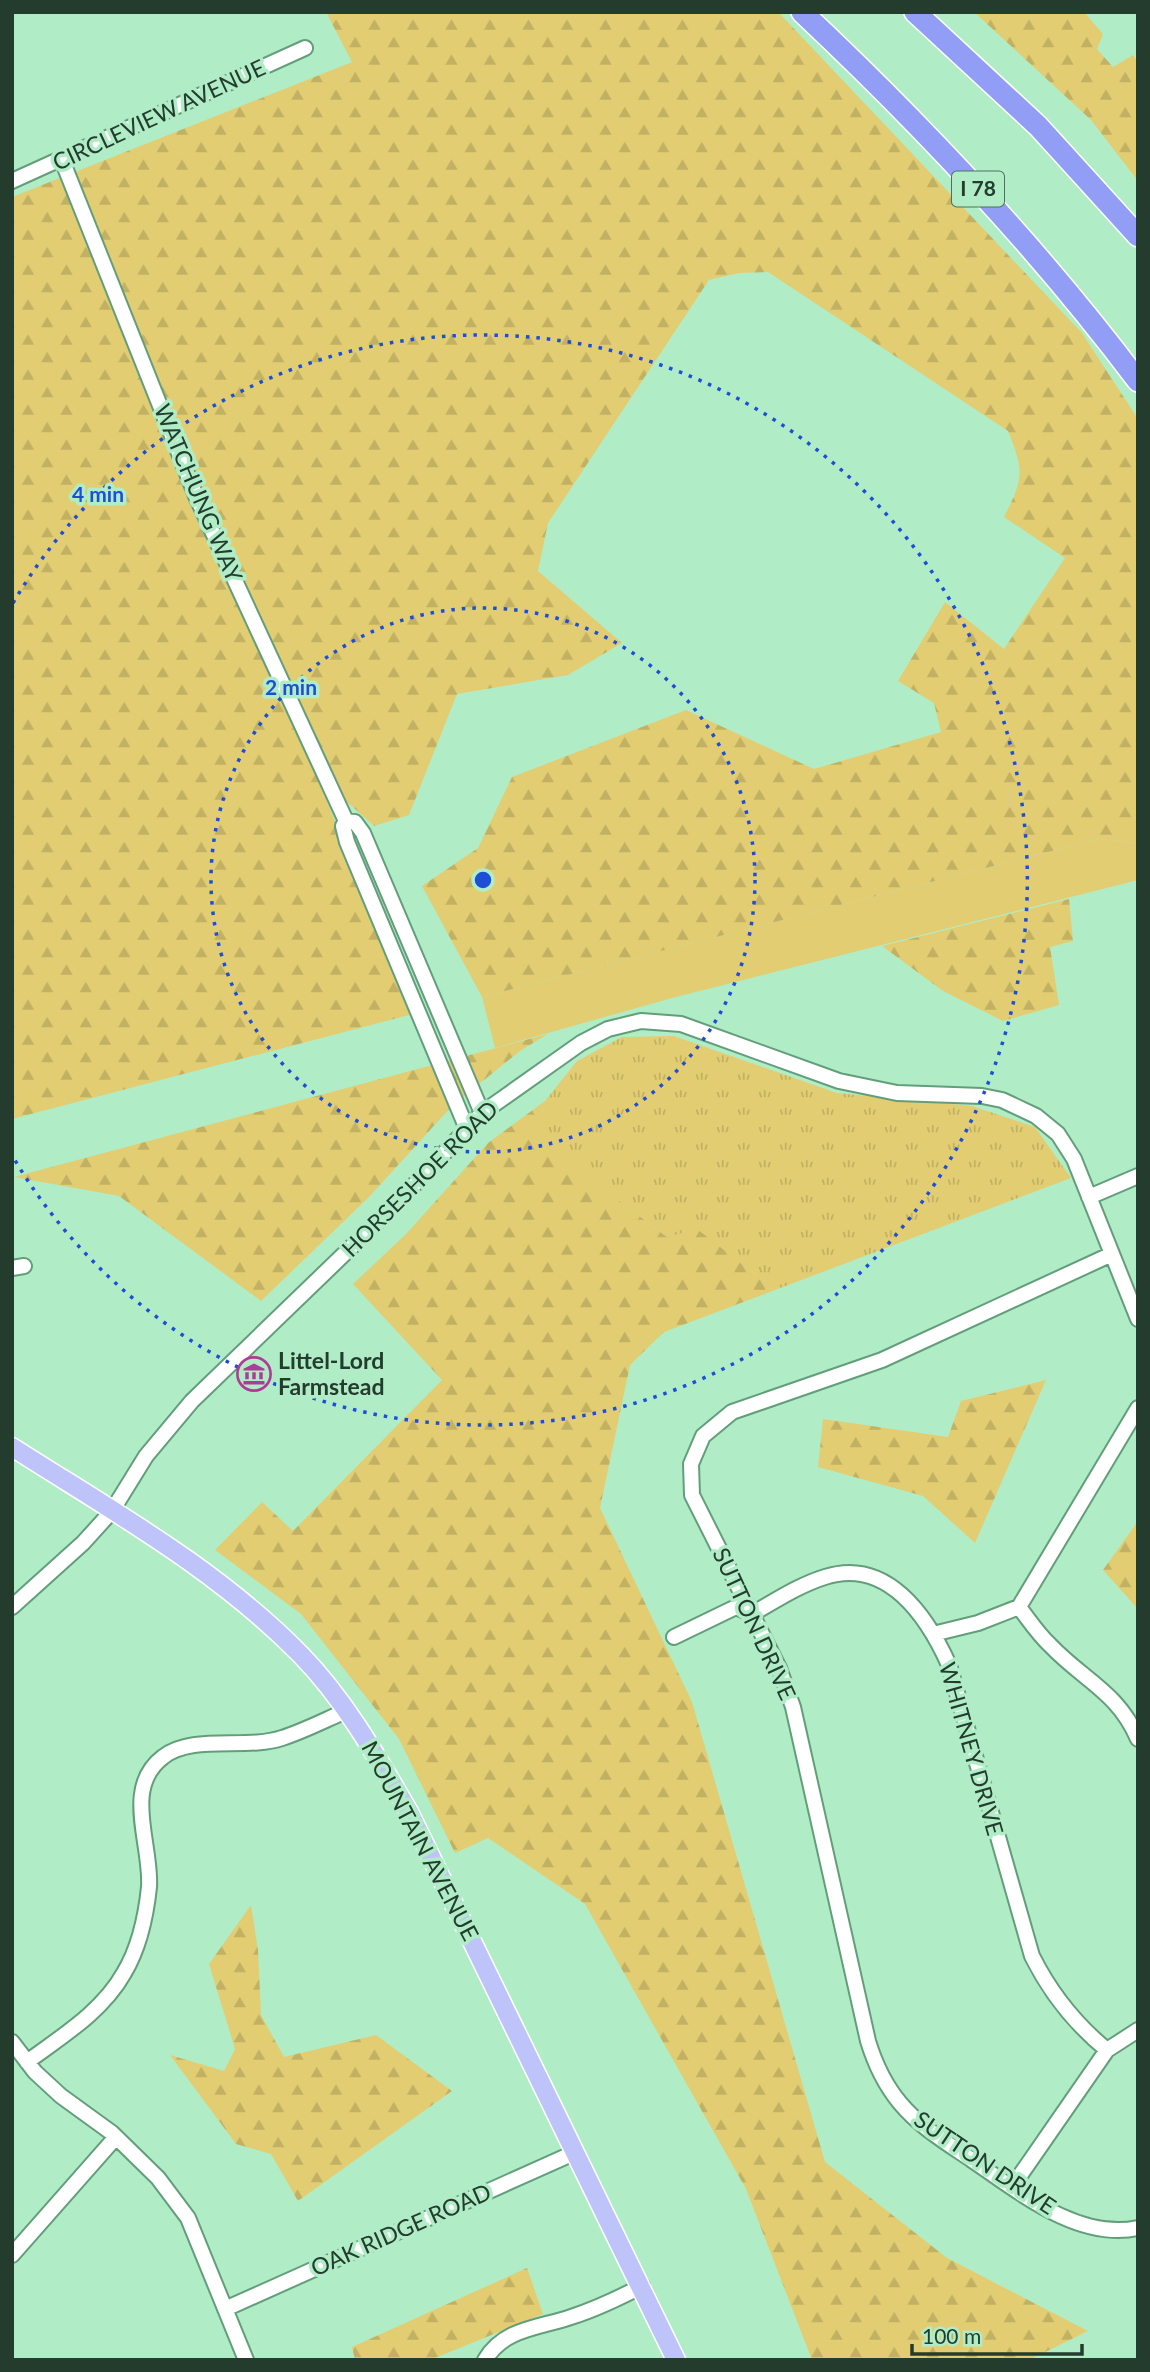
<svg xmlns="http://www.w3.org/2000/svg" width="1150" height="2372" viewBox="0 0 1150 2372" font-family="Lato,sans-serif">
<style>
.grass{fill:#e2cd72}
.forest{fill:url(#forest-firs)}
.park{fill:url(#park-tufts)}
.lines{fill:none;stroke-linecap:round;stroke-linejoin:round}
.minor-casing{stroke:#639e7b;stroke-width:18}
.major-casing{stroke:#fff;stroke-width:21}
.highway-casing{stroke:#fff;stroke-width:24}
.minor{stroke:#fff;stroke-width:14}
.major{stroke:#bec4f9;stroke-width:18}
.highway{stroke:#929df5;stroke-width:21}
.ring{fill:none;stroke:#1d4ed8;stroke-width:3.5;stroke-dasharray:3.5 7}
.labels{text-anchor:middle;stroke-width:7;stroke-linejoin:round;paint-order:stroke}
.shield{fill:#b0edc7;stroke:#4d715b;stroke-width:2}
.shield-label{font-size:21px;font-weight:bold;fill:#233c2d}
.street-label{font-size:23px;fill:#233c2d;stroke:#b0edc7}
.poi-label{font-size:23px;font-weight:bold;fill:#233c2d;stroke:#b0edc7;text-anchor:start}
.centre{fill:#1d4ed8;stroke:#b0edc7;stroke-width:3.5}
.ring-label{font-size:21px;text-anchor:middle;font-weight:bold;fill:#1d4ed8;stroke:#b0edc7;stroke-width:7;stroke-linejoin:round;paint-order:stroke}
</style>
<defs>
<pattern id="forest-firs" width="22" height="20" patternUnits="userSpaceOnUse" patternTransform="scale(1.75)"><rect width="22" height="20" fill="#e2cd72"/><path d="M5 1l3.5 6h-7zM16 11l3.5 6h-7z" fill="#c2b163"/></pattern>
<pattern id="park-tufts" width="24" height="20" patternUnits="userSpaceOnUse" patternTransform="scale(1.75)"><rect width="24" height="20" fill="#e2cd72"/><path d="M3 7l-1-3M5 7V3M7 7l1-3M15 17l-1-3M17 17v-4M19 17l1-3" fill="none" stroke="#c2b163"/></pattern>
</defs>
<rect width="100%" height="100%" fill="#b0edc7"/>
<path class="grass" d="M 1099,839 L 1138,843 L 1138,880 L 672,998 L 495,1048 L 482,997 Z"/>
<path class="forest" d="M 326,12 L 778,12 L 781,15 L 1082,333 L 1138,419 L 1138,843 L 1099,839 L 482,997 L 422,886 L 478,848 L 512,777 L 686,710 L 814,769 L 941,732 L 934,703 L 898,681 L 945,602 L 1004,649 L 1065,558 L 1004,517 C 1024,478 1024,471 1008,431 L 768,272 L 739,273 L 709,280 L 548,523 L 538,571 L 622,643 L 568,675 L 457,694 L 409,815 L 374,826 L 316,774 L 413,1014 L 12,1119 L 12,197 L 352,62 Z
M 974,12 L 1084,12 L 1103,34 L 1097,49 L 1113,67 L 1133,55 L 1138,62 L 1138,181 L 1091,120 Z
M 1069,899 L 1073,941 L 1050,947 L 1059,1005 L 1003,1021 L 943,991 L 882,946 Z
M 548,1034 L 520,1051 L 452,1106 L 369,1197 L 261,1301 L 119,1196 L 14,1177 Z
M 545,1101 L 540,1140 L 667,1237 L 697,1228 L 775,1290 L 664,1332 L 630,1365 L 600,1508 L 692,1702 L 825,2162 L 947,2258 L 1088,2331 L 1029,2360 L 812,2360 L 746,2189 L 585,1904 L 488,1838 L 455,1853 L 399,1739 L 301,1614 L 215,1550 L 262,1502 L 293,1531 L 442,1380 L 353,1284 L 406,1234 L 488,1143 Z
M 1046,1380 L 975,1543 L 923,1496 L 818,1467 L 823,1419 L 948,1437 L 961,1401 Z
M 1138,1521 L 1138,1609 L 1103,1570 Z
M 251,1905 L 258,1950 L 261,2015 L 284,2057 L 376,2035 L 452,2091 L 298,2201 L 271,2154 L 236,2144 L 170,2055 L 224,2071 L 235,2049 L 209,1964 Z
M 527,2268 L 543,2314 L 430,2360 L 355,2360 L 352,2347 Z"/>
<path class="park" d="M 674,1036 L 837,1093 L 972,1106 L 1035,1127 L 1071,1178 L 775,1290 L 697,1229 L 667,1237 L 539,1140 L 545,1101 L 577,1061 L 622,1037 Z"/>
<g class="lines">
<g class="minor-casing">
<path id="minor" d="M 62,160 L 196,496 L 346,821
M 12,181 L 305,48
M 467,1129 L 347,842 L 343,826 L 346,821 L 355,822 L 363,833 L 482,1113
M 1089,1197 L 1138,1176
M 1112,1254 L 882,1360 L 732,1412 L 703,1436 L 691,1464 L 692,1495 L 779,1668 L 793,1707 L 868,2041 C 875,2064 885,2085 900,2103 C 920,2127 947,2143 972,2160 C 1018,2191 1078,2241 1138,2228
M 12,1268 L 24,1266
M 1138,1408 L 1019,1607 C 1029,1620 1038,1634 1050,1645 C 1083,1680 1118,1692 1138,1739
M 12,1607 L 83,1543 L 112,1511 L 146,1456 L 192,1401 L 399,1201 L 482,1113 L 581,1043 L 608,1029 L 641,1021 L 681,1024 L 839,1081 L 897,1093 L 982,1096 L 1002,1100 L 1036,1116 L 1058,1134 L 1074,1159 L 1138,1319
M 933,1634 L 978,1623 L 1019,1607
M 674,1637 L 736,1607 L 752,1614 C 775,1601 799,1585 825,1577 C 887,1557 927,1616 949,1665 L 1032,1956 C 1051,1994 1075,2024 1107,2050
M 12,2042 L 35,2072 L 61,2096 L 112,2133 L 158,2178 L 188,2218 L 246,2360
M 27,2062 C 62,2036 102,2012 124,1973 C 139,1948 146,1916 149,1887 C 152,1844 122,1788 163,1757 C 192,1734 246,1750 282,1738 C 304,1731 325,1720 346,1711
M 1012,2187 L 1107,2050 L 1138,2030
M 12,2255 L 116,2137
M 225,2309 L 576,2152
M 485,2360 C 504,2328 539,2328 571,2317 C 596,2309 619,2298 642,2286"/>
</g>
<g class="major-casing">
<path id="major" d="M 12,1447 C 112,1511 217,1569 301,1655 C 345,1700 377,1757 409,1812 L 676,2360"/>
</g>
<g class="highway-casing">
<path id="highway" d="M 802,12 C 923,126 1038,248 1138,381
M 915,12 L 1038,126 L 1138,236"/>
</g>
<use href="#minor" class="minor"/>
<use href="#major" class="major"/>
<use href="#highway" class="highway"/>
</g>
<g class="ring">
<circle cx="483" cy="880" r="272"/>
<path d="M13 603A545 545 0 1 1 13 1157"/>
</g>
<defs>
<g id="museum-ring" transform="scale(1.75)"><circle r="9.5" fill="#b0edc7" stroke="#ae3c96" stroke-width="1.5"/><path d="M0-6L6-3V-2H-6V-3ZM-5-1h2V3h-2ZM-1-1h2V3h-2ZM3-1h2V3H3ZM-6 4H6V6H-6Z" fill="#ae3c96"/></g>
</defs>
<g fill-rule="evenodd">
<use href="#museum-ring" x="254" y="1374"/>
</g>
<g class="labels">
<rect class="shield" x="952" y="171.5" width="52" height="35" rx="5"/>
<g class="shield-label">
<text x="978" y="196">I 78</text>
</g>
<g class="street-label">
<text transform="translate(159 115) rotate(-25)" y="8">CIRCLEVIEW AVENUE</text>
<text transform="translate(198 493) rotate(67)" y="8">WATCHUNG WAY</text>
<text transform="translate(420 1179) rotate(-45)" y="8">HORSESHOE ROAD</text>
<text transform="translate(754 1624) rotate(65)" y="8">SUTTON DRIVE</text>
<text transform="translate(971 1749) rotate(74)" y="8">WHITNEY DRIVE</text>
<text transform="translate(420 1841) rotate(62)" y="8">MOUNTAIN AVENUE</text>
<text transform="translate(985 2163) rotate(34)" y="8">SUTTON DRIVE</text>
<text transform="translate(401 2230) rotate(-24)" y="8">OAK RIDGE ROAD</text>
</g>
<g class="poi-label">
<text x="278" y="1369">Littel-Lord<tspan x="278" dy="26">Farmstead</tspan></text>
</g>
</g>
<circle cx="483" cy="880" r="10" class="centre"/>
<g class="ring-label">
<text x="98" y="502">4 min</text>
<text x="291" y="695">2 min</text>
</g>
<rect width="1150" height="2372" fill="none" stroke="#233c2d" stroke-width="28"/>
<path d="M912 2344v10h170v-10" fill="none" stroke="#233c2d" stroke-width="3.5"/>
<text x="922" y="2344" font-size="21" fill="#233c2d" stroke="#b0edc7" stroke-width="5" paint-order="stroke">100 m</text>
</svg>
